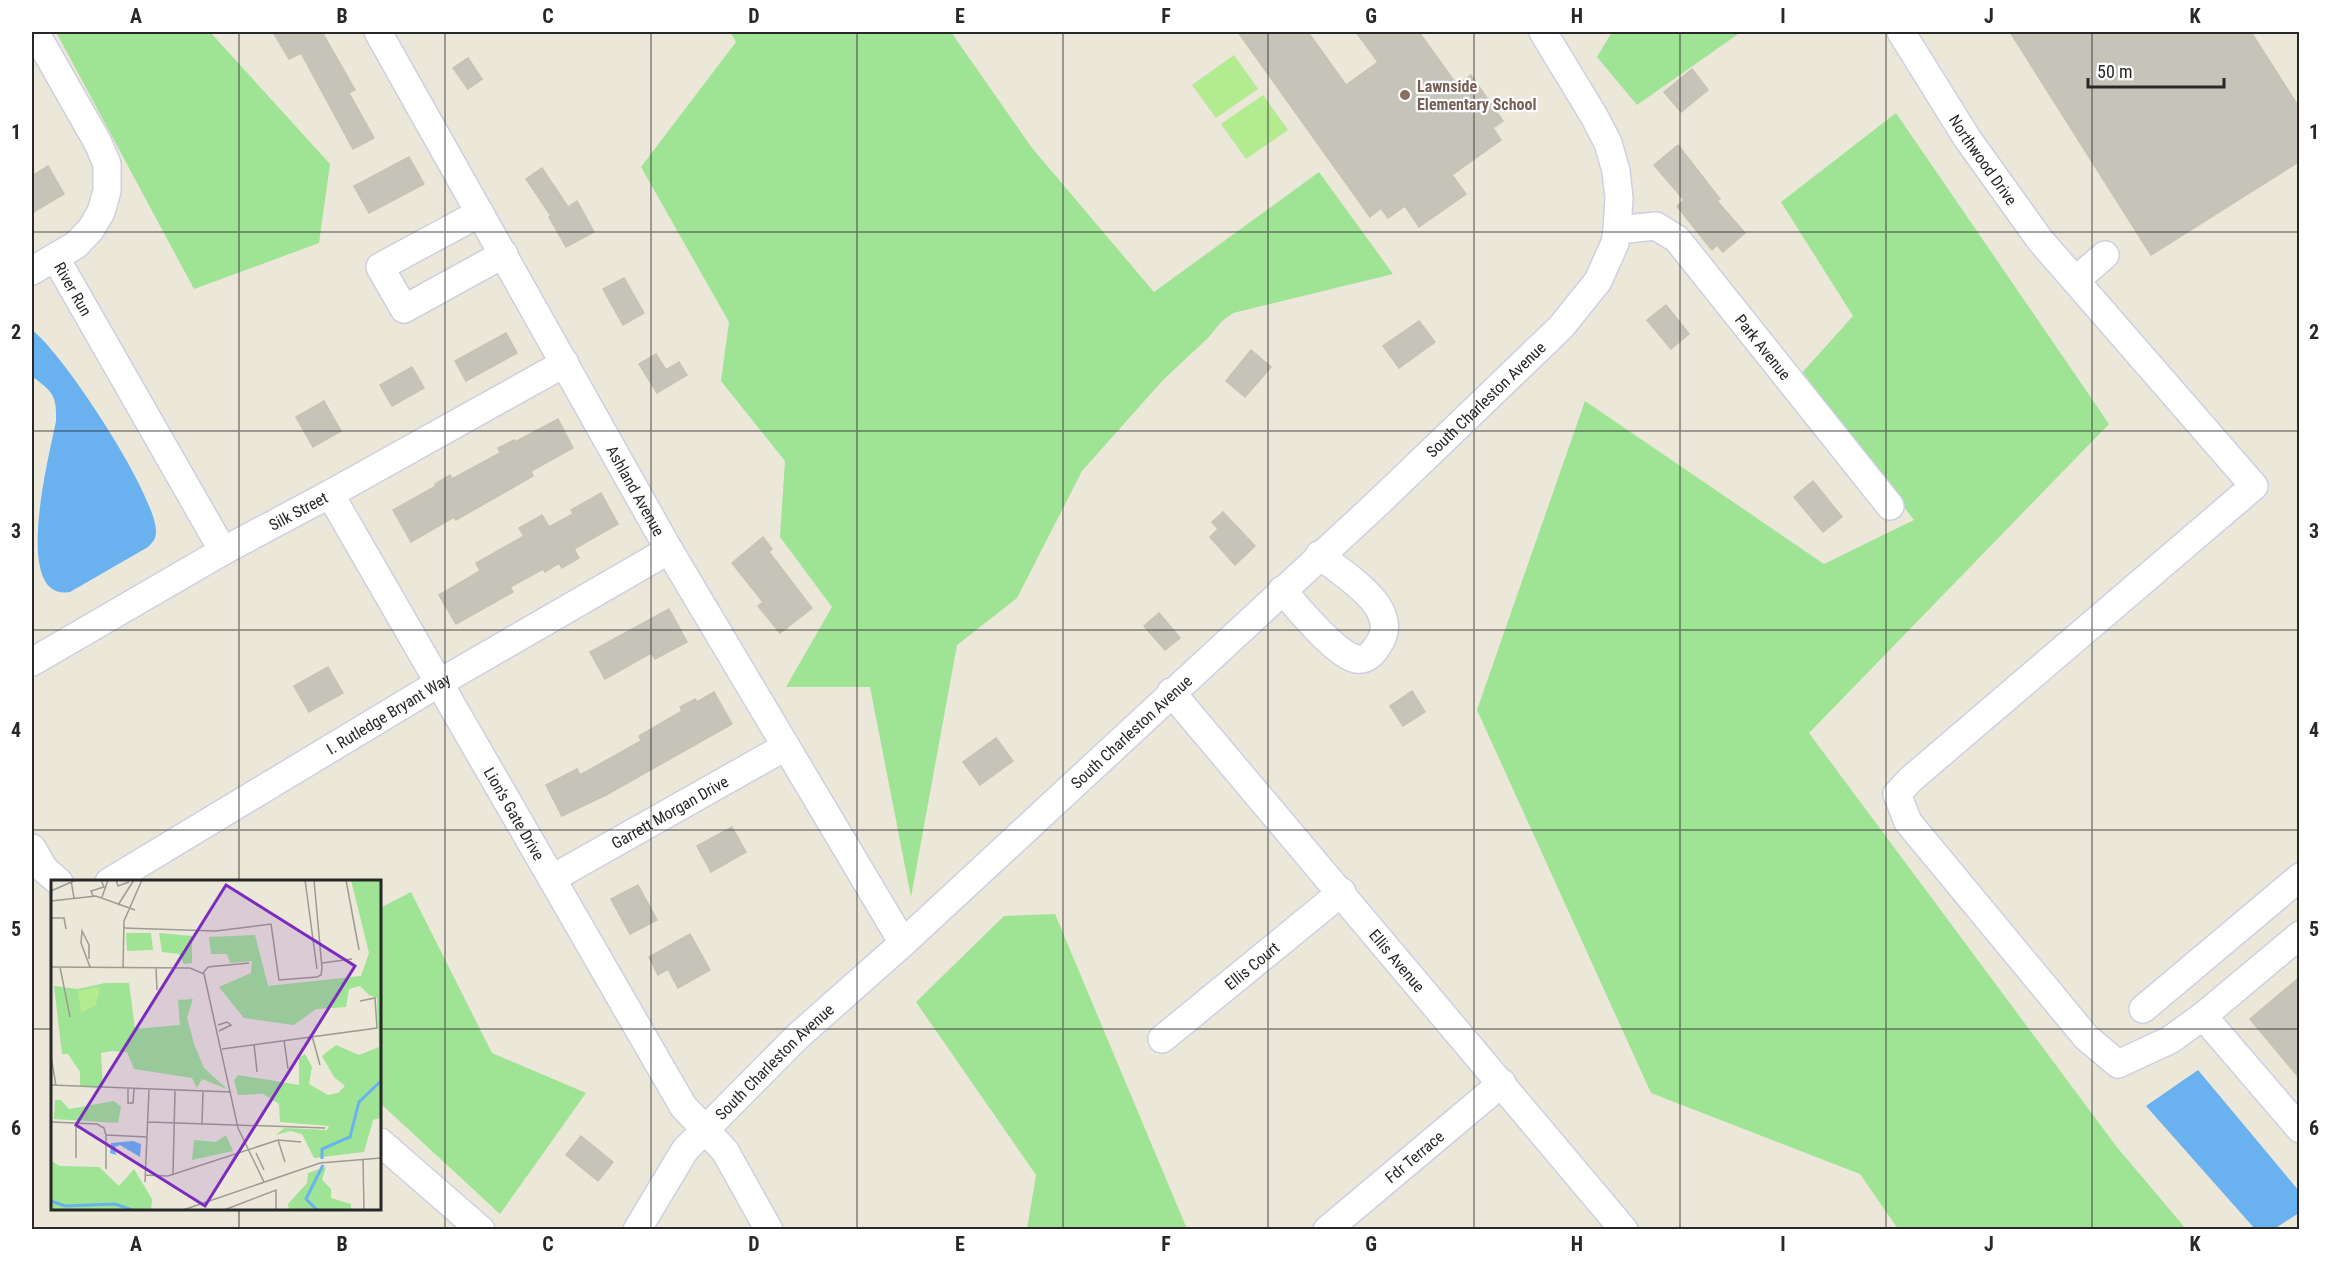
<svg xmlns="http://www.w3.org/2000/svg" width="2331" height="1261" font-family="'Roboto Condensed',sans-serif">
<style>
.green{fill:#9fe394}
.pitch{fill:#b2eb90}
.water{fill:#6ab1f0}
.building{fill:#c6c4b9;stroke:#c6c3b3;stroke-width:1.5}
.lines{fill:none;stroke-linecap:round;stroke-linejoin:round}
.minor-casing{stroke:#cfcfe2;stroke-width:30}
.minor{stroke:#fff;stroke-width:27}
.grid{fill:none;stroke:#282828;stroke-width:1.5;stroke-opacity:0.55}
.education-dot{fill:#8d6e63;stroke:#fff;stroke-width:2}
.labels{text-anchor:middle;dominant-baseline:central;stroke-width:4.5;stroke-linejoin:round;paint-order:stroke}
.education-label{font-size:16px;font-weight:bold;fill:#785e54;stroke:#fff;text-anchor:start}
.street-label{font-size:16px;fill:#282828;stroke:#fff}
.inset-river{fill:none;stroke:#6ab1f0;stroke-width:3}
.inset-road{fill:none;stroke:#9d9b92;stroke-width:1.5}
.view{fill:#7b2cbf;fill-opacity:0.15;stroke:#7b2cbf;stroke-width:3}
.inset-edge{fill:none;stroke:#282828;stroke-width:3}
.neatline{fill:none;stroke:#282828;stroke-width:2}
.grid-label{font-size:20px;text-anchor:middle;font-weight:bold;fill:#282828}
</style>
<rect width="100%" height="100%" fill="#ebe7d9"/>
<g class="green">
<polygon points="56,32 210,32 330,164 319,243 194,289"/>
<polygon points="730,32 951,32 1032,148 1154,292 1319,172 1393,274 1233,313 1221,322 1209,337 1163,380 1082,471 1017,598 957,645 911,897 870,687 786,687 832,607 780,537 785,461 721,381 729,322 641,167 736,42"/>
<polygon points="1612,32 1741,32 1637,105 1597,57"/>
<polygon points="1896,113 2109,424 1809,733 2116,1146 2186,1229 1898,1229 1860,1174 1651,1093 1477,710 1585,401 1824,564 1914,520 1801,374 1853,316 1781,202"/>
<polygon points="411,892 492,1053 586,1093 500,1214 380,1103 380,908"/>
<polygon points="1055,914 1187,1229 1027,1229 1036,1175 916,1002 1004,916"/>
</g>
<g class="pitch">
<polygon points="1234,55 1258,89 1216,118 1192,85"/>
<polygon points="1263,95 1288,130 1246,159 1221,124"/>
</g>
<g class="water">
<path d="M 32,330 C 63,353 155,493 156,531 C 156,539 153,542 148,547 L 70,592 C 10,602 51,449 56,421 C 57,394 52,392 32,376 Z"/>
<polygon points="2198,1070 2299,1191 2299,1213 2274,1229 2255,1229 2146,1106"/>
</g>
<g class="building">
<polygon points="273,32 322,32 355,90 349,93 374,138 353,149 301,53 289,59"/>
<polygon points="1238,32 1308,32 1346,85 1378,62 1356,32 1419,32 1457,85 1471,75 1503,121 1493,128 1501,140 1452,175 1466,194 1419,227 1405,206 1388,218 1381,208 1370,217"/>
<polygon points="2010,32 2251,32 2300,109 2300,161 2151,255"/>
<polygon points="468,58 482,79 468,89 453,68"/>
<polygon points="1692,69 1708,90 1681,112 1664,92"/>
<polygon points="1678,145 1720,199 1717,201 1745,233 1723,252 1717,245 1712,250 1703,239 1677,206 1684,200 1654,165"/>
<polygon points="409,157 424,184 369,213 354,186"/>
<polygon points="48,166 64,194 32,213 32,176"/>
<polygon points="542,168 568,207 577,201 594,232 566,247 549,217 551,216 526,179"/>
<polygon points="624,278 644,313 623,325 603,289"/>
<polygon points="1666,305 1689,334 1671,349 1647,320"/>
<polygon points="1419,321 1435,342 1399,368 1383,346"/>
<polygon points="506,333 517,353 466,381 455,361"/>
<polygon points="1251,350 1271,367 1245,397 1226,381"/>
<polygon points="656,354 666,370 679,362 687,375 657,393 639,364"/>
<polygon points="412,367 424,388 392,406 380,385"/>
<polygon points="324,401 341,431 313,447 296,417"/>
<polygon points="558,419 573,448 531,471 533,476 456,520 454,517 411,542 393,510 436,486 435,484 450,475 452,479 500,453 498,448 514,440 515,442"/>
<polygon points="1813,481 1842,517 1823,532 1794,497"/>
<polygon points="601,493 618,524 574,549 579,558 562,568 559,563 545,572 543,569 510,587 513,592 456,624 439,595 480,571 476,563 524,536 519,528 542,515 549,527 573,514 571,510"/>
<polygon points="1223,512 1255,546 1235,565 1210,537 1218,529 1212,522"/>
<polygon points="763,537 772,549 769,552 812,608 780,633 758,606 763,602 732,563"/>
<polygon points="669,609 687,642 655,659 651,653 605,679 590,652"/>
<polygon points="1159,613 1180,638 1165,650 1144,626"/>
<polygon points="328,667 343,693 309,712 294,686"/>
<polygon points="1412,691 1425,712 1403,726 1390,706"/>
<polygon points="714,692 732,724 606,795 562,816 546,785 577,769 580,775 641,741 639,736 682,711 680,707 695,699 697,702"/>
<polygon points="996,738 1013,761 980,785 963,762"/>
<polygon points="732,827 746,852 711,872 697,846"/>
<polygon points="638,885 657,920 630,934 611,899"/>
<polygon points="690,934 710,970 678,988 668,969 658,975 649,957"/>
<polygon points="2300,977 2300,1079 2250,1019"/>
<polygon points="581,1136 613,1162 598,1181 566,1155"/>
</g>
<g class="lines">
<g class="minor-casing">
<g id="minor">
<path id="s1" d="M 35,32 L 98,143 L 107,164 L 107,191 L 101,212 L 91,229 L 76,245 L 55,257 L 223,551"/>
<path id="s2" d="M 378,32 L 669,550 L 903,943"/>
<path id="s3" d="M 1901,32 L 1967,138 L 2040,240 L 2254,486 L 1911,779 L 1897,794 L 1908,822 L 2086,1037 L 2118,1064 L 2170,1040 L 2203,1016 L 2300,935"/>
<polyline points="480,213 380,267 404,309 504,254"/>
<path id="s4" d="M 1617,230 L 1656,226 L 1677,239 L 1890,506"/>
<polyline points="32,271 55,257"/>
<polyline points="2076,280 2105,255"/>
<path id="s5" d="M 330,494 L 683,1106 L 725,1151 L 769,1230"/>
<path d="M 1282,590 C 1298,608 1334,653 1356,659 C 1367,661 1373,653 1378,645 C 1404,609 1344,575 1319,555"/>
<path id="s6" d="M 32,662 L 223,551 L 330,494 L 565,363"/>
<path id="s7" d="M 1171,692 L 1624,1230"/>
<polyline points="32,848 44,869 59,882"/>
<path id="s8" d="M 553,878 L 785,747"/>
<path id="s9" d="M 109,882 L 439,683 L 669,550"/>
<polyline points="2143,1009 2300,877"/>
<polyline points="2203,1016 2300,1129"/>
<path id="s10" d="M 1162,1039 L 1342,892"/>
<polyline points="380,1142 481,1230"/>
<path id="s11" d="M 637,1230 L 685,1150 L 797,1037 L 903,943 L 1380,501 L 1561,327 L 1598,281 L 1615,243 L 1617,230 L 1619,198 L 1616,171 L 1608,143 L 1594,116 L 1543,32"/>
<path id="s12" d="M 1327,1230 L 1502,1083"/>
</g>
</g>
<use href="#minor" class="minor"/>
</g>
<path class="grid" d="M 239,32 L 239,882M 445,32 L 445,1230M 651,32 L 651,1230M 857,32 L 857,1230M 1063,32 L 1063,1230M 1268,32 L 1268,1230M 1474,32 L 1474,1230M 1680,32 L 1680,1230M 1886,32 L 1886,1230M 2092,32 L 2092,1230M 32,232 L 2300,232M 32,431 L 2300,431M 32,630 L 2300,630M 32,830 L 2300,830M 32,1029 L 52,1029M 380,1029 L 2300,1029M 239,1208 L 239,1230"/>
<circle class="education-dot" cx="1405" cy="95" r="6"/>
<g class="labels">
<g class="education-label">
<text x="1417" y="86">Lawnside<tspan x="1417" dy="18">Elementary School</tspan></text>
</g>
<g class="street-label">
<text stroke="none"><textPath href="#s3" startOffset="152">Northwood Drive</textPath></text>
<text stroke="none"><textPath href="#s1" startOffset="302">River Run</textPath></text>
<text stroke="none"><textPath href="#s4" startOffset="202">Park Avenue</textPath></text>
<text stroke="none"><textPath href="#s11" startOffset="1191">South Charleston Avenue</textPath></text>
<text stroke="none"><textPath href="#s2" startOffset="526">Ashland Avenue</textPath></text>
<text stroke="none"><textPath href="#s6" startOffset="306">Silk Street</textPath></text>
<text stroke="none"><textPath href="#s9" startOffset="326">I. Rutledge Bryant Way</textPath></text>
<text stroke="none"><textPath href="#s11" startOffset="705">South Charleston Avenue</textPath></text>
<text stroke="none"><textPath href="#s8" startOffset="134">Garrett Morgan Drive</textPath></text>
<text stroke="none"><textPath href="#s5" startOffset="369">Lion's Gate Drive</textPath></text>
<text stroke="none"><textPath href="#s7" startOffset="351">Ellis Avenue</textPath></text>
<text stroke="none"><textPath href="#s10" startOffset="116">Ellis Court</textPath></text>
<text stroke="none"><textPath href="#s11" startOffset="219">South Charleston Avenue</textPath></text>
<text stroke="none"><textPath href="#s12" startOffset="114">Fdr Terrace</textPath></text>
</g>
</g>
<g transform="translate(51 880)">
<rect width="330" height="330" fill="#ebe7d9"/>
<path d="M 300,0 L 330,0 L 329,238 L 322,240 L 313,272 L 263,278 L 251,254 L 239,251 L 225,255 L 233,248 L 276,250 L 278,246 L 229,242 L 228,224 L 212,214 L 187,215 L 183,200 L 187,195 L 248,205 L 248,178 L 254,174 L 261,187 L 258,204 L 277,215 L 287,213 L 294,206 L 283,197 L 271,176 L 285,165 L 308,175 L 328,167 L 326,118 L 318,115 L 309,106 L 298,109 L 295,127 L 265,129 L 243,145 L 193,138 L 168,107 L 200,93 L 201,81 L 179,83 L 176,74 L 160,74 L 158,57 L 204,55 L 217,106 L 310,96 L 318,73 ZM 75,53 L 100,53 L 102,70 L 76,71 ZM 108,53 L 141,56 L 141,83 L 133,84 L 128,74 L 111,72 ZM 54,103 L 78,103 L 84,149 L 129,145 L 127,120 L 142,119 L 136,138 L 143,164 L 153,188 L 176,209 L 151,199 L 146,208 L 141,198 L 83,189 L 76,172 L 61,171 L 50,173 L 52,208 L 29,207 L 29,192 L 17,174 L 11,174 L 3,106 L 27,109 ZM 4,220 L 10,220 L 18,229 L 63,221 L 70,227 L 67,243 L 3,239 ZM 175,255 L 182,271 L 141,280 L 143,260 L 165,262 ZM 0,281 L 9,286 L 48,287 L 68,306 L 83,289 L 101,319 L 100,330 L 0,330 ZM 275,287 L 271,300 L 280,309 L 280,318 L 300,324 L 300,330 L 238,330 L 237,324 L 256,303 L 257,293 Z" fill="#9fe394"/>
<path d="M 49,107 L 45,125 L 30,133 L 27,111 Z" fill="#b2eb90"/>
<path d="M 82,261 L 90,264 L 89,277 L 69,265 L 64,267 L 65,275 L 59,273 L 60,263 Z" fill="#6ab1f0"/>
<path class="inset-river" d="M 271,279 L 271,269 L 299,257 L 308,222 L 330,201M 0,321 L 14,326 L 64,324 L 81,330M 266,330 L 255,319 L 272,285"/>
<path class="inset-road" d="M 20,0 L 23,18M 65,0 L 67,6 L 78,2M 254,0 L 266,89M 295,0 L 308,70M 0,11 L 25,0M 42,16 L 40,11 L 53,7 L 50,0M 51,17 L 57,0M 0,21 L 45,16 L 84,30M 67,25 L 83,0M 0,38 L 13,38 L 15,49M 72,48 L 165,51 L 220,44 L 228,100 L 266,97 L 270,95 L 271,88 L 263,0M 38,79 L 38,65 L 31,51 L 30,63 L 39,87M 271,83 L 301,79M 0,87 L 139,88 L 153,94 L 187,248 L 213,302M 9,87 L 19,137M 72,88 L 73,41 L 91,0M 105,88 L 106,110M 152,93 L 157,87 L 198,83M 167,145 L 176,142 L 180,145 L 168,151M 261,156 L 269,185M 233,160 L 237,189M 203,164 L 206,192M 171,169 L 326,148 L 324,118 L 309,121M 0,176 L 5,206M 0,205 L 180,212M 77,209 L 77,223 L 82,223 L 83,209M 0,242 L 46,244 L 53,248 L 55,255 L 96,257M 97,242 L 274,248M 151,244 L 152,212M 55,255 L 55,289M 227,260 L 234,282M 205,273 L 213,290M 25,278 L 25,243M 312,279 L 313,330M 122,294 L 124,211M 94,295 L 117,296 L 227,260 L 250,262M 94,302 L 98,210M 132,330 L 269,283 L 330,278M 173,330 L 225,310 L 225,330"/>
<path class="view" d="M 175,5 L 304,86 L 154,326 L 25,245 Z"/>
<rect width="330" height="330" class="inset-edge"/>
</g>
<rect width="2331" height="1261" fill="none" stroke="#ffffff" stroke-width="66"/>
<path d="M2088 78v9h136v-9" fill="none" stroke="#282828" stroke-width="3"/>
<text x="2097" y="78" font-size="18" fill="#282828" stroke="#ffffff" stroke-width="4.5" paint-order="stroke">50 m</text>
<rect x="33" y="33" width="2265" height="1195" class="neatline"/>
<g class="grid-label">
<text x="136" y="23">A</text>
<text x="342" y="23">B</text>
<text x="548" y="23">C</text>
<text x="754" y="23">D</text>
<text x="960" y="23">E</text>
<text x="1166" y="23">F</text>
<text x="1371" y="23">G</text>
<text x="1577" y="23">H</text>
<text x="1783" y="23">I</text>
<text x="1989" y="23">J</text>
<text x="2195" y="23">K</text>
<text x="16" y="139">1</text>
<text x="2314" y="139">1</text>
<text x="16" y="339">2</text>
<text x="2314" y="339">2</text>
<text x="16" y="538">3</text>
<text x="2314" y="538">3</text>
<text x="16" y="737">4</text>
<text x="2314" y="737">4</text>
<text x="16" y="936">5</text>
<text x="2314" y="936">5</text>
<text x="16" y="1135">6</text>
<text x="2314" y="1135">6</text>
<text x="136" y="1251">A</text>
<text x="342" y="1251">B</text>
<text x="548" y="1251">C</text>
<text x="754" y="1251">D</text>
<text x="960" y="1251">E</text>
<text x="1166" y="1251">F</text>
<text x="1371" y="1251">G</text>
<text x="1577" y="1251">H</text>
<text x="1783" y="1251">I</text>
<text x="1989" y="1251">J</text>
<text x="2195" y="1251">K</text>
</g>
</svg>
